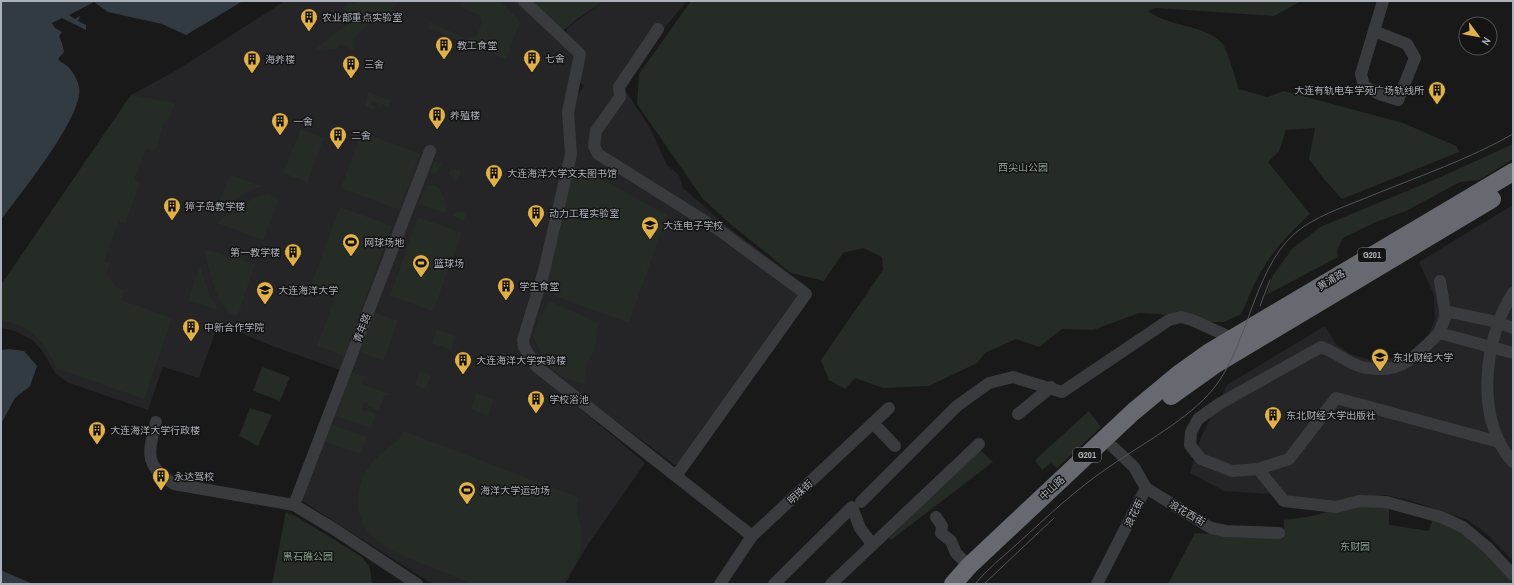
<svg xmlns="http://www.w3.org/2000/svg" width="1514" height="585" font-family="'Archivo Narrow','Noto Sans SC',sans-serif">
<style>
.built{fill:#252527}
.green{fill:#252c26}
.water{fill:#333b42}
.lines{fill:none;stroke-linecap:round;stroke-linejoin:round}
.minor{stroke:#3a3b3f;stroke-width:12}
.highway{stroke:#676970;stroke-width:18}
.tram{stroke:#53555a;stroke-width:1}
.labels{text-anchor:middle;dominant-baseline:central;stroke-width:3;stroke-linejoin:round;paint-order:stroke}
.shield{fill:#141415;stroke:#7e8188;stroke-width:1}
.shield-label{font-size:9px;font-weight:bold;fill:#acb0b9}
.poi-label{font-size:10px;fill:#acb0b9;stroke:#141415;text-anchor:start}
.park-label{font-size:10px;fill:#85a288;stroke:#141415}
.street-label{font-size:10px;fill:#acb0b9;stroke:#141415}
</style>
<rect width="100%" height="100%" fill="#19191a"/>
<g class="built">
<polygon points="285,1 512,1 571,52 575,60 568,151 540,273 518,344 533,369 645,463 587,546 565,584 437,584 429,582 293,495 340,370 275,347 218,324 199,378 163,367 148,410 69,383 56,374 41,349 32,340 15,331 1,328 1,285 131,95 177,70"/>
<polygon points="604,1 687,1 666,26 624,88 650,128 667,165 679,175 683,188 729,228 808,287 787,312 682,462 675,465 566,384 541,363 526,341 554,251 573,101 584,86 578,81 582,63 565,36 568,27"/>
<polygon points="1513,205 1513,561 1487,534 1468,520 1412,501 1386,495 1357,498 1340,504 1285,495 1224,491 1190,473 1201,437 1227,385 1325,326 1336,344 1350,354 1371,360 1393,358 1410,353 1427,338 1435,320 1434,295 1419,262"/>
</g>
<g class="green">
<polygon points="358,1 398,1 387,20 373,19 354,38 355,49 350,49 347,45 339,45 336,49 314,50 351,22 343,9 349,2 352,5"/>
<polygon points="462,1 501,1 520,22 506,59 428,28 430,22 467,39 477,35 482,22 480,16 459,6"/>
<polygon points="512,1 604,1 577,19 559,34 551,35"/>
<path d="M 691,1 L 1301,1 L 1274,16 L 1156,8 L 1148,11 C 1169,27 1203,24 1222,43 C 1227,48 1236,81 1239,89 L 1267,97 L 1284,91 L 1403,123 L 1456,146 L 1459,152 L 1342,199 L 1324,179 L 1309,159 L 1315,128 L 1286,130 L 1279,151 L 1268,162 L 1310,214 C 1287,235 1267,257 1254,285 C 1249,295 1246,305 1241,314 L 1224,322 L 1210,322 L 1191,316 L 1139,313 L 1093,330 L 1062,329 L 1039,347 L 1016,339 L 985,353 L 977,363 L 929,386 L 883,388 L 855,378 L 845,389 L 829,380 L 821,360 L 883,270 L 882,257 L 863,248 L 843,253 L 824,281 L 791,273 L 729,223 L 703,199 L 637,104 L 639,74 Z"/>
<polygon points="368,92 389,100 390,101 388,107 382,104 380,108 378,107 379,104 371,101 370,105 375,107 374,110 365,106"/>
<path d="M 131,95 L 175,103 L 169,120 L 165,119 L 156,148 L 152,150 L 146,148 L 134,180 L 140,183 L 125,223 L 119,221 L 104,261 L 110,263 L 106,274 L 117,288 L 125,290 L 121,300 L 172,318 L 144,399 L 58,369 C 42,340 36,328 1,320 L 1,285 Z"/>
<polygon points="301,129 324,138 307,182 283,173"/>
<polygon points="362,132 420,154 399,210 341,188"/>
<polygon points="1513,144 1513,159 1479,180 1460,182 1406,211 1376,222 1343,238 1337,250 1338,257 1266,295 1273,275 1292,249 1320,227 1443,176"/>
<polygon points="434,161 442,164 437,173 430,173"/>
<polygon points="574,164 667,215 629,323 544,292"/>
<polygon points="451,168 461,171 457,182 449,174"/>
<polygon points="230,175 262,186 243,194 212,219"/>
<path d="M 427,185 C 444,184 443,198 447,210 L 445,213 L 418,204 Z"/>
<path d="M 268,194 L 276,198 L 278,202 L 263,240 L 217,223 C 234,210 247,198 268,194 Z"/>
<polygon points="340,207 392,226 344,356 317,346 335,298 310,288"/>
<polygon points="462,212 466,213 465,219 467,222 453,216 454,213"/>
<polygon points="418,217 462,233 433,311 390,296"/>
<path d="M 204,249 L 255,264 L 238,314 L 236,316 C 217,311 208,265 204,249 Z"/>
<polygon points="200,266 210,297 219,310 188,300"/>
<polygon points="550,301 598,323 595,350 587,362 584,384 563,377 541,360 543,356 533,337 541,314"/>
<polygon points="375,313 398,321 383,361 360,352"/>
<polygon points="437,329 456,336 451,350 432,343"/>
<polygon points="262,367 290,377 280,401 253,391"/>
<polygon points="420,371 431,375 426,389 415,385"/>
<polygon points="349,372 365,377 362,384 390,394 390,396 385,394 379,410 367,406 368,403 364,402 361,410 376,414 371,428 333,415"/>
<polygon points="477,393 494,400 488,416 471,409"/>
<polygon points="250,408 272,415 258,446 239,436"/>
<polygon points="1089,411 1101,427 1057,468 1051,463 1042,470 1035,460"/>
<polygon points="330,424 367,437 360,454 324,441"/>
<path d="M 404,431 L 579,498 C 574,512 579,516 581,529 C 585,549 575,572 558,584 C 539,584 520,584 500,584 C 492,584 483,585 476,584 C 463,582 448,573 436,569 C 398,554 348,540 360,487 C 363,472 373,460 385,450 C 392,444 400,440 404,431 Z"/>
<polygon points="979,449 993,462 891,540 889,538"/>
<polygon points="1361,504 1389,507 1389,525 1429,531 1433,516 1474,539 1504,570 1513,584 1168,584 1195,533 1283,539 1284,520 1307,517"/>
<polygon points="286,512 297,517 362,557 370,568 372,584 272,584"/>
</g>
<g class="water">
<path d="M 1,1 L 243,1 L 186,35 L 162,24 L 108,12 L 94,2 L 69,15 L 75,19 L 80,16 L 78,21 L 86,25 L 86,30 L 62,18 L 52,23 L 55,28 L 62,32 L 59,36 L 62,43 L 64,52 L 58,59 C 61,63 64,63 67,66 C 72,69 78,81 79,87 C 85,115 19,195 1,220 Z"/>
<polygon points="9,349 24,351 37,366 30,386 15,398 1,424 1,350"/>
<polygon points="1,570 5,572 33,584 1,584"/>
</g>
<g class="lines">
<g class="minor">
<polyline points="524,1 580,54 568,112 571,154 544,271 523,340 524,347 536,366 752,536"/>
<polyline points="658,29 619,87 620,97 596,131 594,146 598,154 719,230 806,294 676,476"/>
<polyline points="1374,31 1407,44 1415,58 1398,100 1379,94 1364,86 1361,74 1383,1"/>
<polyline points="1440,281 1445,311 1497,322 1513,328"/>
<path d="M 1513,293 C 1484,337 1474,421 1513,462"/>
<polyline points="1439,333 1445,318 1445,311"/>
<polyline points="1018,414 1051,387"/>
<path d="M 156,422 C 148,454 144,465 174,484 L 294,505 L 334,529 L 417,584"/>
<polyline points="873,423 895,446"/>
<path d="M 1499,442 L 1336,398 L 1289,459 L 1258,469 L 1232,471 L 1201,459 L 1190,445 L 1191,432 L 1198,419 L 1219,404 L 1321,347 C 1333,351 1343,359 1354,364 C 1368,371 1393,371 1406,362 C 1418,355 1429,343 1439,333 L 1513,353"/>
<polyline points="1113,447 1134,467 1146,488 1211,528 1226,531 1279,533"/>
<polyline points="1258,469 1284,501 1336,507 1359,501 1386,502 1441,517 1463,527 1488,548 1513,575"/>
<polyline points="861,502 957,406 989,383 1013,377 1062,392 1169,320 1181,317 1192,320 1232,338"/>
<polyline points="294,505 430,151"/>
<polyline points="936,517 942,526 941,533 951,541 956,553 969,566"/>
<polyline points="720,584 752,536 889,408"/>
<polyline points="774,584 852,507 860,528 872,544"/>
<polyline points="831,584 979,444"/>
<polyline points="1097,584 1146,488"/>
</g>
<g class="highway">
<polyline points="1171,396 1216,364 1492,199"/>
<polyline points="953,584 969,566 1133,412 1180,373 1208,353 1513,172"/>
</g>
<g class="tram">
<polyline points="1260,306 1270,280"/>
<path d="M 975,584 C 987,569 1003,557 1017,544 C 1047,517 1076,489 1109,467 C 1143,443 1188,420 1214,388 C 1250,343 1254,260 1303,227 C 1324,213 1349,205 1373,195 C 1420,176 1469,159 1513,134"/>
<polyline points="984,584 1054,518"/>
</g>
</g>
<defs>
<g id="building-pin" transform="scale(0.9)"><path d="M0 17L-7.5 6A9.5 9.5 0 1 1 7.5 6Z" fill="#e0b04b" stroke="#141415"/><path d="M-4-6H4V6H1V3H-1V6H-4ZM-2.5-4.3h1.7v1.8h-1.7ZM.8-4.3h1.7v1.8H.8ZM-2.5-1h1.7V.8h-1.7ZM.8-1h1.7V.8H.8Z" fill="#111"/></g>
<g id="school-pin" transform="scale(0.9)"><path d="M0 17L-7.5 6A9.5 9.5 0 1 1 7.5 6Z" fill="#e0b04b" stroke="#141415"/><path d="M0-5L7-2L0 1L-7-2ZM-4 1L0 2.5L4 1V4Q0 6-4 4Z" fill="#111"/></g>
<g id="stadium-pin" transform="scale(0.9)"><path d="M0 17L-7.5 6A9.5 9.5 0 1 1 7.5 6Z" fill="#e0b04b" stroke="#141415"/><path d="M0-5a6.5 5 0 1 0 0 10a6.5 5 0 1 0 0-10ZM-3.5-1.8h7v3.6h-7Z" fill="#111"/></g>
<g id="university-pin" transform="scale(0.9)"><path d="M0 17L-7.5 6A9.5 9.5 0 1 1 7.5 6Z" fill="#e0b04b" stroke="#141415"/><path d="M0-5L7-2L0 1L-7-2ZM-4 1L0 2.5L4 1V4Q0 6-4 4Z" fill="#111"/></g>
</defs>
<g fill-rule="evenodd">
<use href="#building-pin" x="309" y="17"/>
<use href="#building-pin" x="444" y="45"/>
<use href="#building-pin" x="532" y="58"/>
<use href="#building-pin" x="252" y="59"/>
<use href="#building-pin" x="351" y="64"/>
<use href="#building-pin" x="1437" y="90"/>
<use href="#building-pin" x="437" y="115"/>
<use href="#building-pin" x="280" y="121"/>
<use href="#building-pin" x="338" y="135"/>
<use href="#building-pin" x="494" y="173"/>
<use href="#building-pin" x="172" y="206"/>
<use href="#building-pin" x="536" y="213"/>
<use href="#school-pin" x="650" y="225"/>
<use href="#stadium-pin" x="351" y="242"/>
<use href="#building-pin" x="293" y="252"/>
<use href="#stadium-pin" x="421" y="263"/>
<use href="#building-pin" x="506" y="286"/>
<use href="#university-pin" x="265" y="290"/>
<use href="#building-pin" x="191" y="327"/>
<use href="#university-pin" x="1380" y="357"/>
<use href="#building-pin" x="463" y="360"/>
<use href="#building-pin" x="536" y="399"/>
<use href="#building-pin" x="1273" y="415"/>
<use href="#building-pin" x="97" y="430"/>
<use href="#building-pin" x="161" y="476"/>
<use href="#stadium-pin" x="467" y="490"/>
</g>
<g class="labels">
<g class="shield">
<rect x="1358" y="248" width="28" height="14" rx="3"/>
<rect x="1073" y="448" width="28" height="14" rx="3"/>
</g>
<g class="shield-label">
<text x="1372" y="255">G201</text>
<text x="1087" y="455">G201</text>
</g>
<g class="poi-label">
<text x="322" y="17">农业部重点实验室</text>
<text x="457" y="45">教工食堂</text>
<text x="545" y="58">七舍</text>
<text x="265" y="59">海养楼</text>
<text x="364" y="64">三舍</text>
<text x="1424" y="90" text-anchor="end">大连有轨电车学苑广场轨线所</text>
<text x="450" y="115">养殖楼</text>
<text x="293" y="121">一舍</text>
<text x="351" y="135">二舍</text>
<text x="507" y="173">大连海洋大学文夫图书馆</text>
<text x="185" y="206">獐子岛教学楼</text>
<text x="549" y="213">动力工程实验室</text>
<text x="663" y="225">大连电子学校</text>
<text x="364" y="242">网球场地</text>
<text x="280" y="252" text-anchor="end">第一教学楼</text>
<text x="434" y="263">篮球场</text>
<text x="519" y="286">学生食堂</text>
<text x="278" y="290">大连海洋大学</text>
<text x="204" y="327">中新合作学院</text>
<text x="1393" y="357">东北财经大学</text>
<text x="476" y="360">大连海洋大学实验楼</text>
<text x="549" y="399">学校浴池</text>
<text x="1286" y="415">东北财经大学出版社</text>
<text x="110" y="430">大连海洋大学行政楼</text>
<text x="174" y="476">永达驾校</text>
<text x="480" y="490">海洋大学运动场</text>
</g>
<g class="park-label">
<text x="1023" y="167">西尖山公园</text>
<text x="1355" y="546">东财园</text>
<text x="308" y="556">黑石礁公园</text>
</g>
<g class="street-label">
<text transform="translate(1331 280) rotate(-31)">黄浦路</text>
<text transform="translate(362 328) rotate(-69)">青年路</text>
<text transform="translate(1052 488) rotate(-43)">中山路</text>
<text transform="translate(800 492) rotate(-43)">明珠街</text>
<text transform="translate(1134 513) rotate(-64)">浪花街</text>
<text transform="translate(1187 513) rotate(30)">浪花西街</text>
</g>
</g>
<rect width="1514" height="585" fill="none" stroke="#acb0b9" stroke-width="4"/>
<g transform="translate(1478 36) rotate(122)"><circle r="19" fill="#141415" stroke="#515257"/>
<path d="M0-3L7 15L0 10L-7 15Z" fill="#e0b04b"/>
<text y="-6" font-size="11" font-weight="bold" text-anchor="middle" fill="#acb0b9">N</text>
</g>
</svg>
